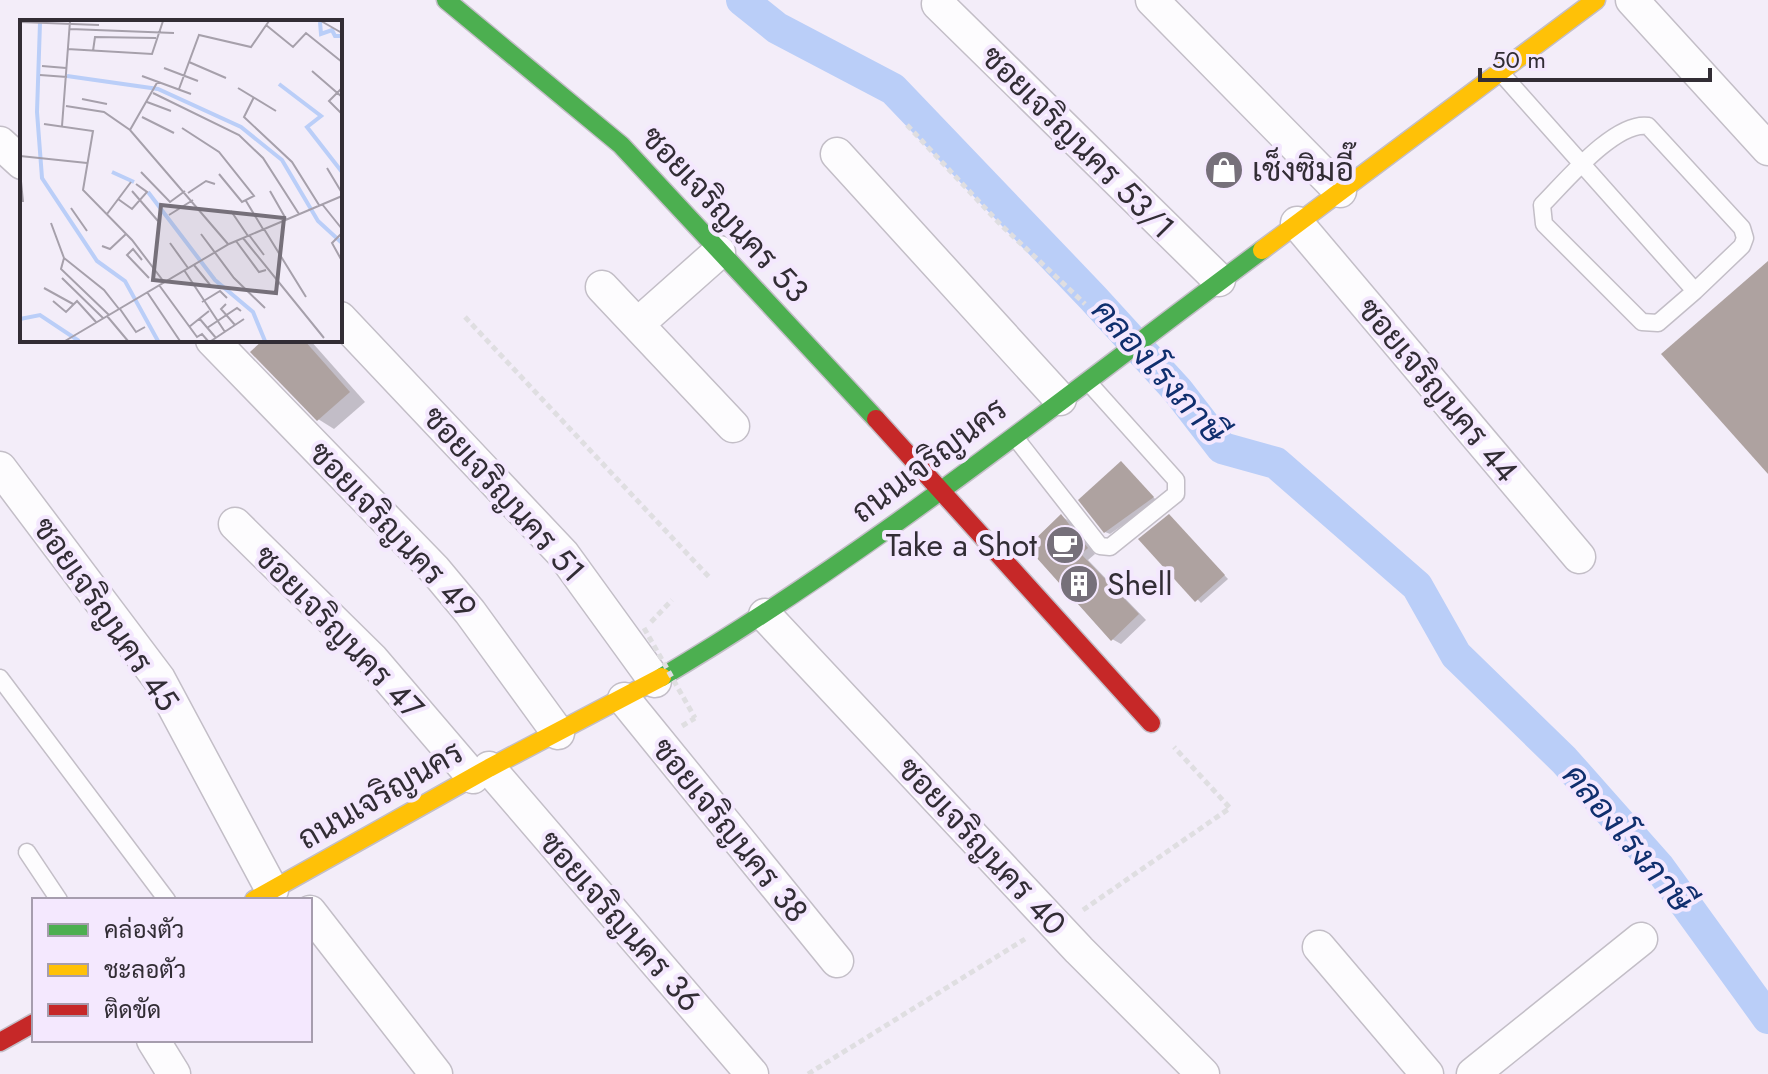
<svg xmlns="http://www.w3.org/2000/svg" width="1768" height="1074" font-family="Jost,Sarabun,sans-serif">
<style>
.shadow{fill:#0003}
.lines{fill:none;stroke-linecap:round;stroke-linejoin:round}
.canal{stroke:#bacef8;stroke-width:32}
.building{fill:#aea2a0}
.lane-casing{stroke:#c3bec7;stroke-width:19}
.street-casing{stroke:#c3bec7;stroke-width:35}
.fast-casing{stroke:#c3bec7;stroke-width:21}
.slow-casing{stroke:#c3bec7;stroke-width:21}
.jam-casing{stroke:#c3bec7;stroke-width:21}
.path{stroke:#dfdee1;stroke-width:5;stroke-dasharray:6 4;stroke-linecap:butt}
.lane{stroke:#fdfcfe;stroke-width:16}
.street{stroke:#fdfcfe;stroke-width:32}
.fast{stroke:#4caf50;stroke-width:18}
.slow{stroke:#ffc107;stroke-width:18}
.jam{stroke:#c62828;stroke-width:18}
.path-bridge{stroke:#dfdee1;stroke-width:5;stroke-dasharray:6 4;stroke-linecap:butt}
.labels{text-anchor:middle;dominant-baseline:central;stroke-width:8;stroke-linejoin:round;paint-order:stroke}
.street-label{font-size:32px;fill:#322d35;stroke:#f4e8fe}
.poi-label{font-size:32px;fill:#322d35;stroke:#f4e8fe;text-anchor:start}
.water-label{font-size:34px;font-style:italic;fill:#102f6e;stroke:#f4e8fe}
.inset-river{fill:none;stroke:#bacef8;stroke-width:4}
.inset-road{fill:none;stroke:#a6a0ab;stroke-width:2}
.view{fill:#76707a;fill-opacity:0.15;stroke:#76707a;stroke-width:4}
.inset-edge{fill:none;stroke:#322d35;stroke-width:4}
</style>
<rect width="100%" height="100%" fill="#f3edf9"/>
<g class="shadow">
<polygon points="267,340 310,340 365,402 334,429 318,419"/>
<polygon points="1121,463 1157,501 1110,534 1105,532"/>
<polygon points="1169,516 1228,579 1201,603 1140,539"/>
<polygon points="1062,517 1071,522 1095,554 1088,560 1146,620 1121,644 1112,639"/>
</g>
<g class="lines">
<polyline class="canal" points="742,0 777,28 893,89 1093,298 1178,391 1222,448 1276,463 1417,586 1456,655 1564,760 1658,866 1768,1018"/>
</g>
<g class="building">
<polygon points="1768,261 1768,474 1661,354"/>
<polygon points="263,340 304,340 350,392 317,421 250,352"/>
<polygon points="1121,461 1154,497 1104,533 1078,500"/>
<polygon points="1061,514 1088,548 1081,554 1139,614 1111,641 1027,547"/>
<polygon points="1169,514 1225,575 1195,602 1138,539"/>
</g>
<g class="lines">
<g class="lane-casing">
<g id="lane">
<path d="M 1501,73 L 1695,291 L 1742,246 L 1745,238 L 1742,228 L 1648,126 C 1615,121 1565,182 1542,205 L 1544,224 L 1642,322 L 1658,323 L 1695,291"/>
<polyline points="1014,436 1100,546 1110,547 1176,494 1176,480 1089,383"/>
<polyline points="0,678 167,900"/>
<polyline points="27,852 59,900"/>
</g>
</g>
<g class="street-casing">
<g id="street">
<polyline points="1152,0 1340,191"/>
<polyline points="1632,0 1768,149"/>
<polyline points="938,4 1219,280"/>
<polyline points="0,143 22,163"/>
<polyline points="837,154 1060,399"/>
<polyline points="1297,223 1579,557"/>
<polyline points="602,287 733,426"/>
<polyline points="340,318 563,554 655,681"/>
<polyline points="639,323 719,252"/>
<polyline points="212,340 435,570 470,612 558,733"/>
<polyline points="0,468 159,679 272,890"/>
<polyline points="235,524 372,659 473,777"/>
<polyline points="765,615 1079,950 1203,1074"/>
<polyline points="624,699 837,961"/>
<polyline points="489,768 752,1074"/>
<polyline points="310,912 436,1074"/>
<polyline points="1319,947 1427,1074"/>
<polyline points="153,1040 174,1074"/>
<polyline points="1473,1074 1641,939"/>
</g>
</g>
<g class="fast-casing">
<g id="fast">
<polyline points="446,0 621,145 876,419"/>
<path d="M 662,677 C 873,552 1065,396 1262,250"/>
</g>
</g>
<g class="slow-casing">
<g id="slow">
<polyline points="1262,250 1596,0"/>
<polyline points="254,900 489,768 662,677"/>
</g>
</g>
<g class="jam-casing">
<g id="jam">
<polyline points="876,419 1151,723"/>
<polyline points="0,1042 34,1023"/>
</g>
</g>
<g class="path">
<polyline points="907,125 1001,225 1085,304"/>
<polyline points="465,317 710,578"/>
<polyline points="651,622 672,600"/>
<polyline points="682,726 695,718"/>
<polyline points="1083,910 1230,808 1174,747"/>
<polyline points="808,1074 1025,939"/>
</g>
<use href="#lane" class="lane"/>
<use href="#street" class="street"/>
<use href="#fast" class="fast"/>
<use href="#slow" class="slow"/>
<use href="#jam" class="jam"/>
<polyline class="path-bridge" points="644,628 695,718"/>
</g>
<defs>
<g id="shop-disc" transform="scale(2)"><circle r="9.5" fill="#76707a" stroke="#f4e8fe"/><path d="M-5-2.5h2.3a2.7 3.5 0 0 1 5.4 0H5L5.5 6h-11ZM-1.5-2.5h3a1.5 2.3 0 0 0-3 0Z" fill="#fff"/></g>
<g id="cafe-disc" transform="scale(2)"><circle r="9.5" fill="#76707a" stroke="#f4e8fe"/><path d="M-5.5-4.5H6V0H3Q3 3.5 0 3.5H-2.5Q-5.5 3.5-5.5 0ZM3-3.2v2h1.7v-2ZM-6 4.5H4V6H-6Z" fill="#fff"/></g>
<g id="building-disc" transform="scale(2)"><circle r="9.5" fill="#76707a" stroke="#f4e8fe"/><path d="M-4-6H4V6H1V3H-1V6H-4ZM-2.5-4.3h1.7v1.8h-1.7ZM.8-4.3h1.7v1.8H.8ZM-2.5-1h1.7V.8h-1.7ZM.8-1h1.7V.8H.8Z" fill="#fff"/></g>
</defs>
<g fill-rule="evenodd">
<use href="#shop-disc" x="1224" y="170"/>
<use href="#cafe-disc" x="1065" y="545"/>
<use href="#building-disc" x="1079" y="584"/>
</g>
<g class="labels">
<g class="street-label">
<text transform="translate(1078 142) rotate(45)">ซอยเจริญนคร 53/1</text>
<text transform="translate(725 214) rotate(47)">ซอยเจริญนคร 53</text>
<text transform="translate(1438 390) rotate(50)">ซอยเจริญนคร 44</text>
<text transform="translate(929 460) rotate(-37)">ถนนเจริญนคร</text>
<text transform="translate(504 494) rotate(48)">ซอยเจริญนคร 51</text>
<text transform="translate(393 530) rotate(47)">ซอยเจริญนคร 49</text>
<text transform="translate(106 614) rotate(55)">ซอยเจริญนคร 45</text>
<text transform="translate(339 632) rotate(46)">ซอยเจริญนคร 47</text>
<text transform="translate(380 795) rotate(-30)">ถนนเจริญนคร</text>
<text transform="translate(730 830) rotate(51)">ซอยเจริญนคร 38</text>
<text transform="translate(982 846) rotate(47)">ซอยเจริญนคร 40</text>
<text transform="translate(620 921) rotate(49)">ซอยเจริญนคร 36</text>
</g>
<g class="poi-label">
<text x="1252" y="170">เช็งซิมอี๊</text>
<text x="1037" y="545" text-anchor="end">Take a Shot</text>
<text x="1107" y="584">Shell</text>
</g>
<g class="water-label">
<text transform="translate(1159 371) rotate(48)">คลองโรงภาษี</text>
<text transform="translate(1628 838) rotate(50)">คลองโรงภาษี</text>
</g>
</g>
<g transform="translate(20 20)">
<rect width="322" height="322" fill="#f3edf9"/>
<path class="inset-river" d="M 300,2 L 301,14 L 312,10 L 315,16 L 322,16M 20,3 L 17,92 L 22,158 L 77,241 L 105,261 L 138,321M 47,56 L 138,69 L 221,107 L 262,140 L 298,201 L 322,223M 259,64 L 301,96 L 287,107 L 322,152M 92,152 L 114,162M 128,172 L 195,260 L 233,292 L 245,321M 0,299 L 20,295 L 59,321"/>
<path class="inset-road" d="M 301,1 L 322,13M 0,2 L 79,5M 246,5 L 273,27 L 286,13 L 322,42M 50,9 L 154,13M 47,29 L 132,34 L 143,1M 73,31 L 75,17 L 136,18M 169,42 L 206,58M 22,46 L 46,48M 144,48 L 178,61M 292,51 L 322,77M 20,55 L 47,57M 122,56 L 171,74M 218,68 L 256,91M 322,68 L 309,81 L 322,94M 159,69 L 179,15 L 231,27 L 249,1M 133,73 L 219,115 L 243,138 L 279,194M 234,77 L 224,97 L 272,142 L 299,185M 62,79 L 87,84M 127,82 L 151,91M 46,86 L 84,92 L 110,110 L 208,224M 122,97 L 154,113M 24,104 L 73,111 L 63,170 L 112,220 L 144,262M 42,106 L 50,1M 162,108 L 199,132 L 234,176 L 222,182 L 199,154M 110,110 L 138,61M 0,136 L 67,143M 307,148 L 322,173M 0,151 L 3,182M 121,152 L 150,182 L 165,171M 112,171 L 138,201M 250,171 L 266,199M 168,173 L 186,161 L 195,164M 98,179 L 112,189 L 127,172 L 116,164M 226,181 L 243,209M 302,184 L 322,209M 51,188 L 67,211M 211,191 L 228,216M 87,194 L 111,162M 149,195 L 173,180M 31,203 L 44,238 L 84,270 L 99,289M 244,209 L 286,277M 322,213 L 312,223 L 322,241M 181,214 L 214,258 L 245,288M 229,215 L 244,235M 223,218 L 304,318M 216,221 L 239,252 L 246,250M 150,223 L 168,248M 82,226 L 90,229 L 106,214M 44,238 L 41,249 L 89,295M 122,240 L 113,229 L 107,235 L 129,258M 174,245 L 191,266M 164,250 L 205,312M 42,258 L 83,298M 139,265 L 177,317 L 182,314 L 188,321M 24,268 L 53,284M 127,272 L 160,321M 33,281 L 46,292 L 57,281 L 76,302M 182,282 L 200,271 L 207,278M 206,284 L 201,289 L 215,305M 100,289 L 116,312 L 125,307M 87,296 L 108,321M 179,298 L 196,318M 169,307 L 189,291M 187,308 L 217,288 L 221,291M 45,321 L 209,224 L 322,176M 191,321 L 224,299"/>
<path class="view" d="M 141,185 L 264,198 L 256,273 L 133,260 Z"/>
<rect width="322" height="322" class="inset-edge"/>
</g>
<rect x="32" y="898" width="280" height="144" fill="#f4e8fe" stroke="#a69dae" stroke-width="2"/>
<rect x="48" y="924" width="40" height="12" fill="#4caf50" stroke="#a69dae" stroke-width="2"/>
<text x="104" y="938" font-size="24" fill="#322d35">คล่องตัว</text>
<rect x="48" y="964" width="40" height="12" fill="#ffc107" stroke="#a69dae" stroke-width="2"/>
<text x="104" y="978" font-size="24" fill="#322d35">ชะลอตัว</text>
<rect x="48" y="1004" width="40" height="12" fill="#c62828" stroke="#a69dae" stroke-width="2"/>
<text x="104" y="1018" font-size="24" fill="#322d35">ติดขัด</text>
<path d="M1480 68v12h230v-12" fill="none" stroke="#322d35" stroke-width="4"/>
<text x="1492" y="68" font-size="24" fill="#322d35" stroke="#f4e8fe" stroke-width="6" paint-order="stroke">50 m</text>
</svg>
